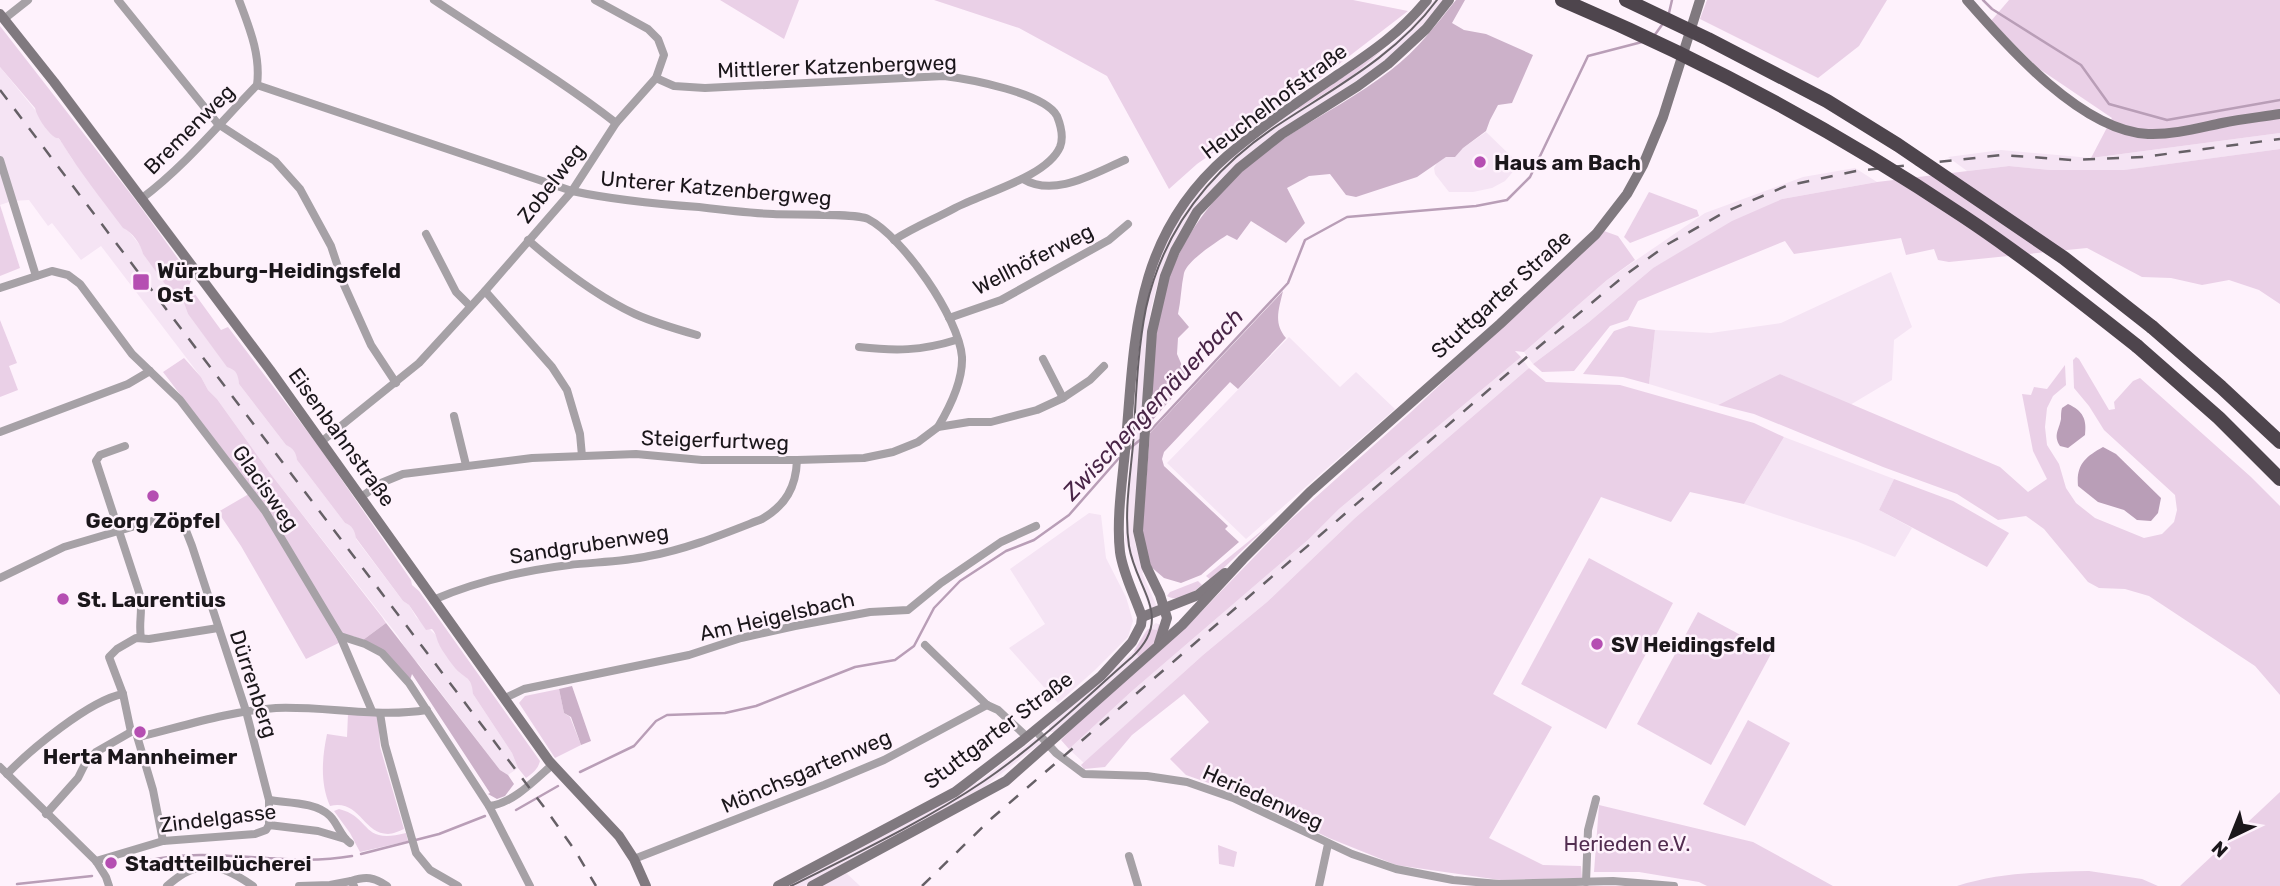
<svg xmlns="http://www.w3.org/2000/svg" width="2280" height="886" font-family="Rubik,sans-serif">
<style>
.built{fill:#f5e4f4}
.green{fill:#ead0e7}
.forest{fill:#ccb1c9}
.water{fill:#b99eb7}
.lines{fill:none;stroke-linecap:round;stroke-linejoin:round}
.stream{stroke:#b99eb7;stroke-width:2.5}
.street{stroke:#a6a1a6;stroke-width:8}
.secondary{stroke:#80797f;stroke-width:10}
.highway{stroke:#4e454d;stroke-width:14}
.tram{stroke:#666066;stroke-width:2}
.rail{stroke:#666066;stroke-width:2.5;stroke-dasharray:12 12;stroke-linecap:butt}
.highway-bridge{stroke:#4e454d;stroke-width:14}
.poi-dot{fill:#b54eb2;stroke:#fef2fc;stroke-width:2.5}
.labels{text-anchor:middle;dominant-baseline:central;stroke-width:5;stroke-linejoin:round;paint-order:stroke}
.street-label{font-size:21px;fill:#1b171b;stroke:#fef2fc}
.poi-label{font-size:21px;font-weight:bold;fill:#1b171b;stroke:#fef2fc;text-anchor:start}
.park-label{font-size:21px;fill:#522d50;stroke:#fef2fc}
.water-label{font-size:23px;font-style:italic;fill:#492547;stroke:#fef2fc}
</style>
<rect width="100%" height="100%" fill="#fef2fc"/>
<g class="built">
<polygon points="1434,0 1444,0 1429,20 1382,63 1243,159 1222,178 1204,198 1158,282 1151,309 1147,339 1134,526 1135,543 1144,572 1142,573 1157,607 1150,610 1125,540 1139,338 1150,279 1169,234 1198,193 1237,153 1296,109 1300,109 1331,90 1384,51 1408,30"/>
<polygon points="0,67 63,144 72,159 142,248 143,254 176,298 184,303 188,314 227,366 232,368 238,374 239,384 286,445 292,447 296,453 297,460 345,523 350,524 356,533 356,539 403,601 409,605 416,617 438,637 459,672 464,674 473,686 473,694 512,753 518,768 508,775 500,770 418,663 412,659 398,636 270,473 217,399 208,390 201,377 101,246 81,260 52,223 48,226 29,200 12,201 0,205"/>
<polygon points="1486,132 1515,160 1522,161 1505,181 1492,188 1473,192 1449,192 1435,174 1434,168 1437,163 1446,157 1455,156 1463,148"/>
<polygon points="2280,133 2280,149 2125,170 2050,170 2009,166 1967,171 1948,157 2001,150 2091,158"/>
<polygon points="1855,168 1877,182 1782,199 1653,268 1589,322 1533,364 1524,352 1607,280 1705,213 1803,177"/>
<polygon points="1891,272 1912,327 1894,340 1892,380 1850,405 1780,374 1718,405 1649,384 1655,330 1711,333 1781,323"/>
<polygon points="1289,337 1340,387 1356,372 1395,409 1246,539 1167,463"/>
<polygon points="1521,357 1529,368 1355,518 1267,602 1203,655 1084,763 1069,749 1132,691 1309,539 1339,509"/>
<polygon points="1784,437 1894,479 1879,510 1912,528 1895,557 1856,541 1744,504"/>
<polygon points="1089,513 1101,515 1106,558 1126,597 1133,621 1128,637 1095,670 1058,703 1009,648 1045,624 1010,569"/>
<polygon points="1156,623 1160,625 1156,642 1054,732 1049,732 1049,726 1134,651 1145,632"/>
<polygon points="1036,738 1041,743 984,787 861,856 805,886 786,886 975,781 977,783"/>
<polygon points="845,872 860,886 819,886"/>
</g>
<g class="green">
<polygon points="720,0 799,0 784,39"/>
<polygon points="934,0 1353,0 1408,11 1326,74 1197,164 1169,189 1107,76 1019,28"/>
<polygon points="1707,0 1887,0 1859,46 1818,78 1700,19"/>
<polygon points="2009,0 2280,0 2280,133 2091,158 2112,118 2038,68 1991,21"/>
<path d="M 0,26 L 137,202 L 192,278 L 189,286 L 221,330 L 228,327 L 317,444 L 411,580 L 412,585 L 419,591 L 540,761 C 538,769 533,773 526,778 L 518,768 L 512,753 L 473,694 C 472,680 468,679 459,672 C 455,669 440,648 439,644 C 436,638 437,635 432,629 L 426,630 L 409,605 L 403,601 L 356,538 C 355,531 352,525 345,523 L 297,460 C 296,452 293,448 286,445 L 239,384 C 238,375 237,370 227,367 L 188,314 L 184,303 L 176,299 L 143,254 C 141,244 132,232 123,228 C 102,200 79,171 62,143 C 57,135 60,141 53,136 C 46,130 37,117 35,108 L 0,67 Z"/>
<polygon points="1383,50 1352,76 1300,109 1296,109"/>
<polygon points="2280,149 2280,304 2259,290 2229,280 2202,285 2171,278 2142,277 2087,248 1949,262 1938,260 1934,249 1906,255 1901,238 1794,254 1785,241 1638,301 1628,320 1610,326 1574,371 1542,372 1533,364 1589,322 1653,268 1732,221 1782,199 1877,182 2009,166 2050,170 2124,170"/>
<polygon points="1649,192 1697,210 1699,216 1630,243 1624,237"/>
<polygon points="0,205 20,268 0,276"/>
<polygon points="1604,231 1618,236 1635,260 1607,280 1524,352 1515,351 1521,357 1339,509 1309,539 1132,691 1069,749 1061,740 1089,711 1200,613 1288,522 1411,412"/>
<polygon points="0,320 17,363 9,366 18,390 0,397"/>
<polygon points="1629,326 1655,330 1649,384 1623,377 1583,374 1614,331"/>
<polygon points="2076,357 2079,359 2109,410 2115,409 2114,402 2133,381 2140,378 2251,477 2280,506 2280,695 2255,666 2149,596 2125,589 2099,588 2088,582 2044,529 2026,516 1998,520 1957,494 1883,467 1754,414 1718,405 1780,374 2000,467 2028,492 2047,479 2033,451 2022,394 2031,395 2034,387 2047,389 2065,365 2066,385 2053,396 2047,408 2045,427 2047,445 2059,464 2066,488 2076,503 2095,518 2144,538 2162,534 2174,522 2177,510 2175,495 2104,430 2089,406 2074,388 2073,360"/>
<polygon points="184,358 201,377 208,390 217,399 270,473 382,617 386,623 363,640 353,636 306,659 241,546 218,512 254,491 163,372"/>
<polygon points="1529,368 1546,382 1620,385 1754,423 1784,437 1744,504 1690,492 1671,522 1601,497 1493,694 1552,727 1489,838 1543,865 1581,866 1582,878 1500,880 1396,865 1329,838 1234,792 1186,775 1170,759 1209,722 1184,694 1132,735 1105,767 1084,769 1081,765 1203,655 1267,602 1355,518"/>
<polygon points="1894,479 1953,501 2009,533 1987,567 1879,510"/>
<polygon points="1270,524 1211,580 1206,576"/>
<polygon points="1589,558 1673,603 1606,729 1521,684"/>
<path d="M 1198,581 L 1202,585 C 1192,593 1178,603 1167,596 L 1170,592 Z"/>
<polygon points="1698,612 1772,652 1711,765 1637,724"/>
<polygon points="1159,624 1159,638 1140,658 1134,651 1148,629 1157,630"/>
<polygon points="559,689 564,713 570,717 581,745 555,758 519,703 525,696"/>
<path d="M 348,714 L 378,715 L 380,747 L 404,829 C 399,831 393,834 388,834 C 363,834 360,799 330,806 C 320,783 322,758 327,734 L 347,737 Z"/>
<polygon points="1748,720 1790,743 1745,826 1703,804"/>
<polygon points="2280,792 2280,886 2180,886"/>
<polygon points="1599,805 1753,842 1833,886 1707,886 1699,882 1639,872 1594,872"/>
<path d="M 339,809 C 372,817 360,845 406,833 L 408,841 L 360,852 L 350,833 L 334,811 Z"/>
<polygon points="1218,845 1237,852 1234,867 1219,864"/>
<path d="M 2089,871 L 2142,879 L 2158,886 L 1957,886 C 2001,872 2043,872 2089,871 Z"/>
</g>
<g class="forest">
<path d="M 1456,0 L 1465,0 L 1452,23 L 1464,30 L 1486,34 L 1533,55 L 1512,103 L 1498,105 L 1490,120 L 1486,131 L 1463,148 L 1455,157 L 1446,157 L 1417,177 L 1356,197 L 1346,195 L 1330,174 L 1309,176 L 1287,188 L 1305,223 L 1286,243 L 1251,221 L 1237,240 L 1227,235 C 1215,243 1188,260 1184,273 C 1181,287 1181,300 1178,314 L 1189,327 L 1178,338 L 1177,354 L 1186,375 L 1171,399 L 1150,423 C 1153,375 1153,326 1168,281 C 1188,221 1236,170 1288,136 C 1322,114 1359,95 1391,70 C 1417,50 1436,25 1456,0 Z"/>
<path d="M 1283,291 C 1279,309 1273,323 1286,338 L 1238,389 L 1230,382 L 1164,452 L 1162,459 L 1164,466 L 1228,526 L 1225,529 L 1239,542 L 1201,575 L 1181,583 L 1164,578 L 1150,566 L 1142,531 L 1150,433 Z"/>
<polygon points="386,623 500,770 508,775 514,784 505,796 497,799 488,794 490,793 412,674 409,683 363,640"/>
<polygon points="572,686 591,741 581,745 571,717 564,713 559,689"/>
</g>
<g class="water">
<path d="M 2068,404 C 2083,411 2087,419 2085,435 L 2068,448 L 2060,446 C 2053,435 2059,430 2061,419 C 2061,415 2061,411 2062,408 Z"/>
<path d="M 2103,447 L 2116,454 L 2161,498 L 2158,513 L 2151,521 L 2137,520 L 2124,510 L 2098,502 L 2078,486 C 2076,465 2085,457 2103,447 Z"/>
</g>
<g class="lines">
<g class="stream">
<polyline points="1983,0 1992,9 2081,65 2109,104 2167,120 2280,100"/>
<polyline points="1669,13 1672,0"/>
<polyline points="1654,36 1664,22"/>
<polyline points="1150,431 1288,283 1305,240 1347,217 1476,206 1507,200 1530,177 1588,56 1642,42"/>
<polyline points="1129,449 1140,440"/>
<polyline points="580,772 634,746 656,721 667,715 725,713 756,706 855,667 895,660 914,646 934,608 960,581 1006,551 1034,540 1069,515 1119,458"/>
<polyline points="516,810 558,786"/>
<polyline points="361,854 439,834 485,816"/>
<path d="M 146,861 C 214,845 284,868 352,856"/>
<polyline points="17,884 92,876"/>
</g>
<g class="street">
<polyline points="118,0 218,124 275,161 300,189 331,246 344,285 371,345 396,383"/>
<path d="M 434,0 C 495,41 558,78 616,123"/>
<polyline points="4,19 28,0"/>
<path d="M 656,78 L 674,86 L 705,88 L 944,76 C 969,79 1045,93 1057,116 C 1061,126 1064,137 1060,147 C 1047,177 983,193 955,208 C 935,219 914,227 894,240"/>
<path d="M 257,85 L 572,191 C 614,200 656,204 699,207 C 723,210 748,213 773,214 C 791,215 856,213 868,219 C 903,237 959,318 962,357 C 963,381 950,407 938,427"/>
<polyline points="0,160 36,276"/>
<path d="M 1023,179 C 1055,198 1094,173 1125,160"/>
<path d="M 141,199 C 185,166 219,124 257,85 C 261,55 249,27 239,0"/>
<polyline points="426,234 456,292 470,306"/>
<path d="M 528,240 C 559,267 598,297 635,314 C 655,323 676,329 697,335"/>
<polyline points="0,288 52,271 68,275 80,284 132,354 180,400 265,511 340,636 365,644 382,653 409,683 489,806 530,886"/>
<polyline points="485,291 552,367 567,390 580,434 582,456"/>
<polyline points="949,318 1001,300 1109,240 1128,224"/>
<path d="M 859,347 C 895,351 921,351 956,340"/>
<polyline points="1043,359 1063,398"/>
<polyline points="454,416 466,465"/>
<polyline points="0,432 128,384 150,371"/>
<polyline points="321,442 419,363 485,291 572,191 616,123 656,78 664,55 658,39 648,29 595,0"/>
<path d="M 125,446 L 100,455 L 96,461 L 139,592 C 144,609 138,621 141,638"/>
<polyline points="361,497 381,483 403,474 532,458 636,454 702,460 797,460 864,458 893,452 918,442 938,427 969,422 991,422 1037,410 1063,398 1090,380 1104,366"/>
<polyline points="0,578 64,547 159,519 178,519 185,528 192,546 246,711 269,800 269,825"/>
<path d="M 433,600 C 477,581 521,571 569,565 C 595,562 623,562 649,556 C 688,549 726,533 762,519 C 786,505 796,487 797,460"/>
<polyline points="340,636 372,711"/>
<polyline points="925,645 987,705 998,710 1027,737"/>
<polyline points="505,698 524,689 689,655 741,638 795,626 870,612 908,610 941,583 1001,542 1036,526"/>
<polyline points="380,713 385,745 416,853 430,870 458,886"/>
<polyline points="1035,730 1056,753 1084,774 1147,776 1187,782 1233,798 1352,854 1396,869 1453,880 1499,884 1613,881 1674,886"/>
<polyline points="131,732 123,694 109,657 117,649 136,638 149,639 218,628"/>
<polyline points="137,736 153,790 163,841"/>
<path d="M 139,737 C 184,726 230,711 276,708 C 326,706 377,718 427,710"/>
<polyline points="0,767 96,861 106,877 109,886"/>
<path d="M 7,774 C 30,750 90,700 123,694"/>
<path d="M 269,800 C 288,803 316,802 330,816 C 338,824 341,837 350,843"/>
<path d="M 489,806 C 512,804 535,780 552,765"/>
<polyline points="46,814 78,778 85,764 96,752 131,732"/>
<polyline points="1129,856 1138,886"/>
<polyline points="634,859 824,785 884,760 987,705"/>
<polyline points="96,861 163,841 255,834 266,830 269,825 318,831 345,839"/>
<path d="M 351,881 C 366,876 374,877 387,886"/>
<polyline points="1586,882 1588,830 1596,799"/>
<path d="M 167,886 C 199,857 220,863 253,886"/>
<polyline points="299,886 330,885 351,881 354,886"/>
<polyline points="1319,886 1328,844"/>
</g>
<g class="secondary">
<path d="M 1967,0 C 2008,47 2082,131 2148,134 C 2173,135 2198,128 2222,123 C 2241,119 2261,117 2280,114"/>
<polyline points="0,14 54,82 270,370 549,761 619,836 634,859 646,886"/>
<polyline points="1142,617 1198,595 1225,573"/>
<polyline points="1159,643 1167,618 1160,595 1146,566 1138,531 1152,332 1165,276 1175,251 1197,212 1239,168 1282,134 1358,86 1388,64 1426,29 1449,0"/>
<path d="M 778,886 L 955,792 L 1022,741 L 1101,676 L 1132,642 L 1141,625 L 1142,617 C 1135,596 1123,574 1120,552 C 1116,518 1123,476 1126,441 C 1135,330 1136,235 1227,156 C 1262,126 1301,100 1339,74 C 1373,51 1400,33 1427,0"/>
<polyline points="812,886 1006,781 1182,625 1243,559 1310,492 1500,324 1596,234 1627,194 1643,165 1663,117 1700,0"/>
</g>
<g class="highway">
<polyline points="2152,327 2221,387 2280,442"/>
<polyline points="2137,346 2219,418 2280,479"/>
</g>
<path class="tram" d="M 791,886 C 855,854 925,821 984,781 C 1037,745 1084,699 1132,657 C 1175,617 1136,590 1129,546 C 1124,513 1130,478 1133,445 C 1136,400 1137,353 1146,308 C 1163,231 1210,171 1275,127 C 1332,89 1395,57 1437,0"/>
<g class="rail">
<polyline points="0,90 547,811 576,852 596,886"/>
<polyline points="922,886 992,818 1535,350 1624,276 1668,244 1725,212 1786,186 1856,171 2002,155 2072,160 2143,157 2280,139"/>
</g>
<g class="highway-bridge">
<path d="M 1562,0 C 1702,59 1836,131 1963,216 C 2023,256 2080,301 2137,346"/>
<polyline points="1626,0 1708,39 1827,101 1898,145 2064,258 2152,327"/>
</g>
</g>
<g class="poi-dot">
<circle cx="1480" cy="162" r="7"/>
<rect x="132" y="273" width="18" height="18" rx="3.5"/>
<circle cx="153" cy="496" r="7"/>
<circle cx="63" cy="599" r="7"/>
<circle cx="1597" cy="644" r="7"/>
<circle cx="140" cy="732" r="7"/>
<circle cx="111" cy="863" r="7"/>
</g>
<g class="labels">
<g class="street-label">
<text transform="translate(837 66) rotate(-2)">Mittlerer Katzenbergweg</text>
<text transform="translate(1274 101) rotate(-37)">Heuchelhofstraße</text>
<text transform="translate(189 129) rotate(-45)">Bremenweg</text>
<text transform="translate(551 183) rotate(-52)">Zobelweg</text>
<text transform="translate(716 188) rotate(5)">Unterer Katzenbergweg</text>
<text transform="translate(1033 259) rotate(-27)">Wellhöferweg</text>
<text transform="translate(1501 294) rotate(-42)">Stuttgarter Straße</text>
<text transform="translate(342 437) rotate(54)">Eisenbahnstraße</text>
<text transform="translate(715 440) rotate(2)">Steigerfurtweg</text>
<text transform="translate(266 488) rotate(55)">Glacisweg</text>
<text transform="translate(589 544) rotate(-9)">Sandgrubenweg</text>
<text transform="translate(777 616) rotate(-13)">Am Heigelsbach</text>
<text transform="translate(254 684) rotate(72)">Dürrenberg</text>
<text transform="translate(998 730) rotate(-37)">Stuttgarter Straße</text>
<text transform="translate(806 771) rotate(-23)">Mönchsgartenweg</text>
<text transform="translate(1263 797) rotate(24)">Heriedenweg</text>
<text transform="translate(218 818) rotate(-7)">Zindelgasse</text>
</g>
<g class="poi-label">
<text x="1494" y="162">Haus am Bach</text>
<text x="157" y="270">Würzburg-Heidingsfeld<tspan x="157" dy="24">Ost</tspan></text>
<text x="153" y="520" text-anchor="middle">Georg Zöpfel</text>
<text x="77" y="599">St. Laurentius</text>
<text x="1611" y="644">SV Heidingsfeld</text>
<text x="140" y="756" text-anchor="middle">Herta Mannheimer</text>
<text x="125" y="863">Stadtteilbücherei</text>
</g>
<g class="park-label">
<text x="1627" y="843">Herieden e.V.</text>
</g>
<g class="water-label">
<text transform="translate(1153 404) rotate(-47)">Zwischengemäuerbach</text>
</g>
</g>
<g transform="translate(2231 837) rotate(223)" stroke="#fef2fc" stroke-width="5" paint-order="stroke">
<path d="M0-5L12 26L0 18L-12 26Z" fill="#1b171b"/>
<text y="-10" font-size="19" font-weight="bold" text-anchor="middle" fill="#1b171b">N</text>
</g>
</svg>
